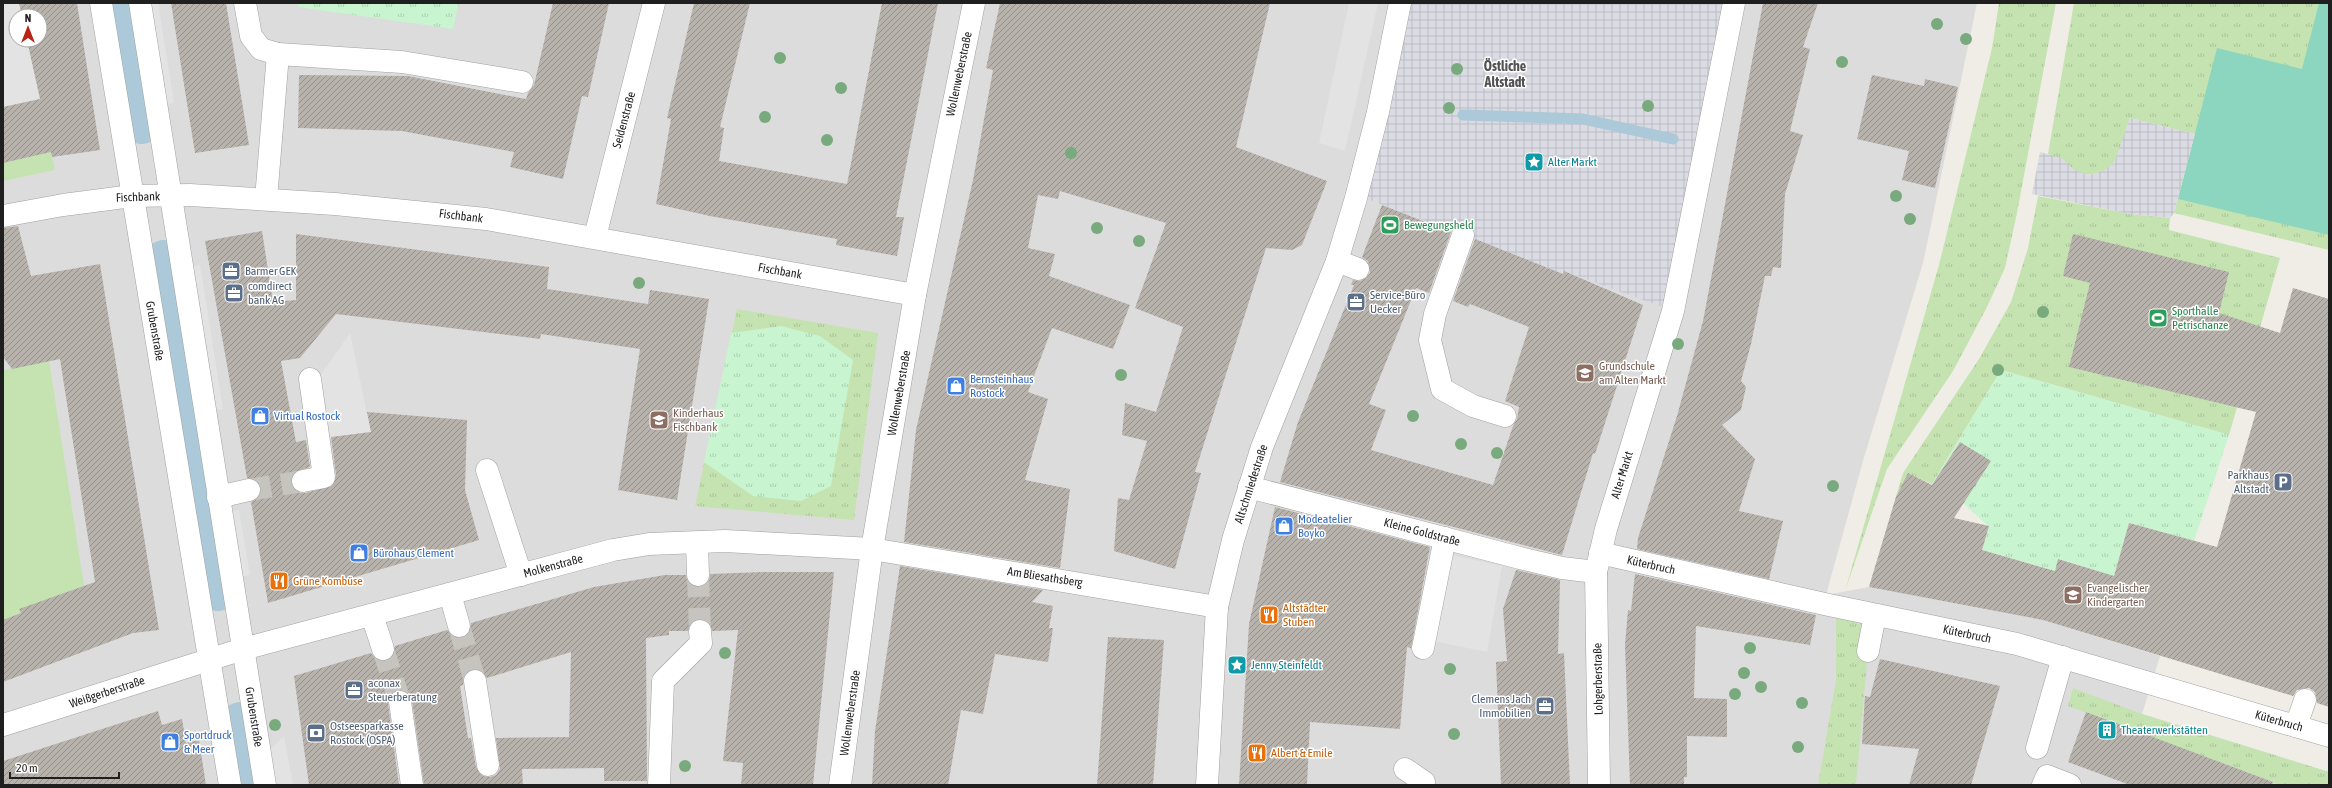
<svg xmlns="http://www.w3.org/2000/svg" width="2332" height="788" font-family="'Asap Condensed',sans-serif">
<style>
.residential{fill:#dddcdc;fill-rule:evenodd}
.grass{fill:url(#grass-tufts)}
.park{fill:url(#park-tufts)}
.garden{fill:#c5e3b1}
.pitch{fill:#8cd6c0}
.parking{fill:#e3e3e3}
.plaza{fill:url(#plaza-grid)}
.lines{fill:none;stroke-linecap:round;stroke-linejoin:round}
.stream{stroke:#abc9d8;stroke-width:11}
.canal{stroke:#abc9d8;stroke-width:38}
.building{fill:url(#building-hatch);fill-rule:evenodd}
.minor-tunnel{stroke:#c5c4be;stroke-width:22;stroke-dasharray:22 11;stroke-linecap:butt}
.minor-casing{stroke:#a0a0a0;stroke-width:23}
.minor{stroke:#fff;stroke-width:22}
.tree{fill:#78aa7d}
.labels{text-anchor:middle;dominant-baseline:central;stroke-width:3;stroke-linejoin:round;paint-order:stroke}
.street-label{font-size:12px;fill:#1f1f1f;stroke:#fff}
.culture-label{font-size:12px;fill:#0d838f;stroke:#fff;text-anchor:start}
.leisure-label{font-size:12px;fill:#27864d;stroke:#fff;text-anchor:start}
.service-label{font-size:12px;fill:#4e5e75;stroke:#fff;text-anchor:start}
.education-label{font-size:12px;fill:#785e54;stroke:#fff;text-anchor:start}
.shop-label{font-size:12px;fill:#366cbe;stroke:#fff;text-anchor:start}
.food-label{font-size:12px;fill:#c56008;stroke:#fff;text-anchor:start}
.quarter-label{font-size:14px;font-weight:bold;fill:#525252;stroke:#fff}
</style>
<defs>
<pattern id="grass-tufts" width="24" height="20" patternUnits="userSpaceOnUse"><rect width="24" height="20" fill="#c5e3b1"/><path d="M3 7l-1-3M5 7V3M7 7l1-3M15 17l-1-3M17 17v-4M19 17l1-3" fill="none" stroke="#a9c298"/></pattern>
<pattern id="park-tufts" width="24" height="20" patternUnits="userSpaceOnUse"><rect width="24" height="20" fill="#c8f4cf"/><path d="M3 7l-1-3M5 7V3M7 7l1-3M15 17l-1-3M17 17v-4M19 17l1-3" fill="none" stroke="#abd1b1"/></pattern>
<pattern id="plaza-grid" width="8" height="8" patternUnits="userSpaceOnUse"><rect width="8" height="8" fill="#dbdbe4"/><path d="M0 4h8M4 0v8" fill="none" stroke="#bcbcc3"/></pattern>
<pattern id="building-hatch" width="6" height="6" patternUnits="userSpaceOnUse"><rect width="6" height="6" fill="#b8b2ac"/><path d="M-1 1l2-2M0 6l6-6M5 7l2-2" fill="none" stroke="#95908b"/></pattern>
</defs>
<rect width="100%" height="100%" fill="#efede6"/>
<path class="residential" d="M 3,3 L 1977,3 L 1923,263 L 1863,461 L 1826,595 L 1869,587 L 2043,620 L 2160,656 L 2142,714 L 2329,772 L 2329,785 L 3,785 ZM 16,16 L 40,16 L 40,40 L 16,40 Z"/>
<g class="grass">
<polygon points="1999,3 2056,3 2017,213 2005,268 1986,309 1953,371 1887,469 1845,591 1939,265 1992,48"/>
<path d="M 2074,3 L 2329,3 L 2329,250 L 2174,213 L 2195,134 L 2130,118 C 2125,132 2122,149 2114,162 C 2107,175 2085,178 2073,170 C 2061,161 2064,159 2048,154 Z"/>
<polygon points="2038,196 2130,214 2170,218 2169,230 2280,258 2229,435 2001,370 1932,484 1909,474 1869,587 1903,473 1979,359 2011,302 2028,248"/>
<polygon points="737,309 878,333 854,520 695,506"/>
<polygon points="1836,606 1875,615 1868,651 1856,785 1818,785 1836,680"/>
<polygon points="2073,688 2142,714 2329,772 2329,785 2281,785 2068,706"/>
</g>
<g class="park">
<polygon points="299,3 459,3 453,29 298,7"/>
<polygon points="781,326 820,336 853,360 831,486 801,501 753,496 704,462 731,333"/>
<polygon points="2001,370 2229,435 2194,541 2129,523 2111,586 2076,576 2079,565 2059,559 2055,571 1982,550 1988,526 1951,492 1932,484"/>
</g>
<g class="garden">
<polygon points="51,152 55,170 3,181 3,163"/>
<polygon points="49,360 85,592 19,610 21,613 3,620 3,370"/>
</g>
<polygon class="pitch" points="2319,3 2329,3 2329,235 2178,199 2217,48 2302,69"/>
<g class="parking">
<polygon points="3,3 19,3 22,16 16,16 16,40 27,40 40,99 3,107"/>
<polygon points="147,3 158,3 174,103 163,105"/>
<polygon points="1349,3 1378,3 1345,151 1319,143"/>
<polygon points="200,265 223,409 211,411 188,267"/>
<polygon points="350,333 371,432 328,438 318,379"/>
<polygon points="239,510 250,575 238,577 226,512"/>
<polygon points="1450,555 1502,566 1487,652 1434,641"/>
<polygon points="284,736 293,785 272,785 267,753"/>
</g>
<g class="plaza">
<polygon points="1400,3 1734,3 1673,311 1564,271 1563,274 1370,200 1356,198"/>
<polygon points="2130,118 2195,134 2174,213 2170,218 2130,214 2032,194 2040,152 2062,158 2074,170 2089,175 2103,171 2114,163"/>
</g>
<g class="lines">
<polyline class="stream" points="1463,115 1583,119 1673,139"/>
<g class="canal">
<polyline points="124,3 142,125"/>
<polyline points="164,259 218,592"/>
<polyline points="240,721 249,785"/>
</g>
</g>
<g class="building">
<polygon points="19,3 77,3 100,150 52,157 51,152 3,163 3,107 40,99 27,40 40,40 40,16 22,16"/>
<polygon points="171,3 226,3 249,145 195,153"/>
<polygon points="553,3 609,3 588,97 582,96 563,179 510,167 514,152 402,131 298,128 299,75 408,76 526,99 528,93 534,85"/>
<polygon points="694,3 750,3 720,127 724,128 719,161 847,184 882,3 938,3 896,217 904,217 897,256 836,245 837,239 710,216 656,204 671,119 667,118"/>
<polygon points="1000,3 1270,3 1236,147 1327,181 1302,245 1292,250 1266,248 1195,472 1201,473 1175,569 1114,551 1118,498 1129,500 1147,441 1122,435 1125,403 1156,412 1183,327 1135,308 1166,223 1060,191 1058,199 1038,195 1028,248 1055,254 1049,276 1130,305 1113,349 1052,328 1028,392 1048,399 1025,480 1070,489 1060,568 904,542 916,430 973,180 993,70 986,68"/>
<polygon points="1763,3 1818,3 1803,47 1810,49 1790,131 1803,135 1785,194 1781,268 1773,267 1771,276 1765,276 1751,344 1741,381 1746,387 1741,410 1722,425 1755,459 1739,511 1783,521 1769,579 1637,549 1638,538 1677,416 1703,321"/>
<polygon points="1872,75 1924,86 1925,79 1958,87 1935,188 1902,180 1909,151 1857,139"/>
<polygon points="1382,205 1451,232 1429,293 1416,288 1369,404 1386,410 1371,450 1493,485 1513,426 1517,419 1519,407 1505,401 1529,327 1470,304 1468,307 1453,301 1475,239 1563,274 1564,271 1643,305 1595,454 1593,453 1562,555 1280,482 1298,422 1354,285 1351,285 1353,280 1360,281 1366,278 1370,273 1368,261 1362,257"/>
<polygon points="18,226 31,276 100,264 159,630 133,633 3,682 3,620 21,613 19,609 95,582 60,359 12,369 3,357 3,228"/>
<polygon points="262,231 273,302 296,300 296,234 549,267 547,289 648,304 650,290 709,299 677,500 618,490 640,349 541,334 540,339 336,314 300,358 281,361 296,442 306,440 310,467 295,472 291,483 293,489 299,493 305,493 332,486 336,475 331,437 371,432 367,412 467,420 465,490 479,540 268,603 251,502 258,499 261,488 258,481 247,478 205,241"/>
<polygon points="2073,234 2229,272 2219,313 2280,333 2293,288 2329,299 2329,707 2317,703 2315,692 2309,688 2297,690 2293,696 2043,620 1869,587 1896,497 1908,473 1932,485 1960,442 1991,461 1954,518 1989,526 1982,550 2055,571 2058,559 2114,576 2129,523 2217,547 2256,412 2069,367 2090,283 2063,276"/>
<polygon points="1275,507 1430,547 1411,648 1407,647 1400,729 1310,722 1307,785 1239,785 1249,624"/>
<polygon points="900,566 1043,590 1032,602 1053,606 1049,628 1053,628 1048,662 995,654 983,714 961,710 948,785 872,785 875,731"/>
<polygon points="1516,570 1560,580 1558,654 1564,653 1570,785 1501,785 1496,662 1507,661 1503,609"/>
<path d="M 763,572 L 834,572 L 813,785 L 741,785 L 743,763 L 723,761 L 738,630 L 712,631 L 710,624 L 699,619 L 693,621 L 688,631 L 669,631 L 669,635 L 646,638 L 647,781 L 604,781 L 604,768 L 522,769 L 523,785 L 424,785 L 412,700 L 405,691 L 399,690 L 392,692 L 388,703 L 399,785 L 309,785 L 294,676 L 371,653 L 375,658 L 386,661 L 392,657 L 395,646 L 447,630 L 456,638 L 463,638 L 471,629 L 471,623 L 594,587 L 665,575 L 686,575 L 687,581 L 692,586 L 699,587 L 709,581 L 710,574 ZM 571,652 L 569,737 L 496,738 L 500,769 L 496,775 L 490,777 L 483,776 L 476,767 L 471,738 L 468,738 L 460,686 L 463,685 L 464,676 L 468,671 L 473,669 L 480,670 L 487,678 Z"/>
<polygon points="1635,574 1816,615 1810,645 1696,626 1694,698 1727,699 1727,737 1687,736 1687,777 1684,777 1684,785 1630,785 1625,645 1628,610 1631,611"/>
<polygon points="1108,637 1164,640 1153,785 1097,785"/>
<polygon points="1880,659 2000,686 1971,785 1909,785 1919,749 1862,744 1865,696 1870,697"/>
<polygon points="158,711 162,725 182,719 186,743 199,740 206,785 3,785 3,761"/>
<polygon points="2086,712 2273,782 2272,785 2130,785 2068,762"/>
</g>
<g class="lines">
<g class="minor-tunnel">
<polyline points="249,490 303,481"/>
<polyline points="698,575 700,631"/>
<polyline points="459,626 475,681"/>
<polyline points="383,649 400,702"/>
</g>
<g class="minor-casing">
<g id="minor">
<polyline points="101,3 230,785"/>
<polyline points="140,3 265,785"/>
<polyline points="245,3 251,36 261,49 278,54"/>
<polyline points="266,199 278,54 402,62 522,82"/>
<polyline points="3,216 63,205 132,196 190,195 335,204 486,219 915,295"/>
<polyline points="1463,235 1435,314 1430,340 1442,389 1473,406 1505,416"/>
<polyline points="595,237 654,3"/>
<polyline points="1337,261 1358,269"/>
<polyline points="487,470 521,575"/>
<polyline points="303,481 324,477 310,379"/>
<polyline points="1249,487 1520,558 1562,568 1596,572"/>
<polyline points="218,497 249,490"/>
<polyline points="697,543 698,575"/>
<polyline points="1600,553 1829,605 2017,644 2329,736"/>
<polyline points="450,594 459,626"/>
<polyline points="372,615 383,649"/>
<polyline points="1423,648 1445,538"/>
<polyline points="1868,651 1875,615"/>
<polyline points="475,681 488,765"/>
<polyline points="400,702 412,785"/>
<polyline points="3,725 243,649 613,550 649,544 725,541 872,549 1217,607"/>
<polyline points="2296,726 2305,700"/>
<polyline points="2037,748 2063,657"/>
<polyline points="1405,769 1424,782 1424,785"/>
<polyline points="659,785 663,681 701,643 700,631"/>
<polyline points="840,785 872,549 915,295 974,3"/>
<polyline points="1207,785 1217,607 1233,540 1262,447 1337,261 1356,198 1378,112 1400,3"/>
<polyline points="1599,785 1596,572 1606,529 1673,311 1734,3"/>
<polyline points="2043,785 2047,776 2070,785"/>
</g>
</g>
<use href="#minor" class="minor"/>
</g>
<g class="tree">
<circle cx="1937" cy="24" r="6"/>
<circle cx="1966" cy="39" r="6"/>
<circle cx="780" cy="58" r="6"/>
<circle cx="1842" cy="62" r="6"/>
<circle cx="1457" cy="69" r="6"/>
<circle cx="841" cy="88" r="6"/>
<circle cx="1648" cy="106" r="6"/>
<circle cx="1449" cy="108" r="6"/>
<circle cx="765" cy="117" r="6"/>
<circle cx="827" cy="140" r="6"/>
<circle cx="1071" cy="153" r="6"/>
<circle cx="1896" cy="196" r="6"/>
<circle cx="1910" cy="219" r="6"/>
<circle cx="1097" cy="228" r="6"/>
<circle cx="1139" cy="241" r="6"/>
<circle cx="639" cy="283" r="6"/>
<circle cx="2043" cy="312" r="6"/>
<circle cx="1678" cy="344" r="6"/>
<circle cx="1998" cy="370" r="6"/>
<circle cx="1121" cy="375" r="6"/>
<circle cx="1413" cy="416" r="6"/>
<circle cx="1461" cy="444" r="6"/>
<circle cx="1497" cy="453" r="6"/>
<circle cx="1833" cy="486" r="6"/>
<circle cx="1750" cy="648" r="6"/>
<circle cx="725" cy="653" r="6"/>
<circle cx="1450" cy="669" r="6"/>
<circle cx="1744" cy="673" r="6"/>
<circle cx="1761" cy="687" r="6"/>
<circle cx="1735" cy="694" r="6"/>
<circle cx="1802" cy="703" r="6"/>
<circle cx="275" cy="725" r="6"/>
<circle cx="1454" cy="734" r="6"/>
<circle cx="1798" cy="747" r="6"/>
<circle cx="685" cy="766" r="6"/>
</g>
<defs>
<g id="sight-square" transform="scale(1)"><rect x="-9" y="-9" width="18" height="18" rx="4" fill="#0f9aa8" stroke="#fff"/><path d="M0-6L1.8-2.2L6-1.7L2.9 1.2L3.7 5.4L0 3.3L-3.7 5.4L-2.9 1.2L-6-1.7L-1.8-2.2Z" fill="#fff"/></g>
<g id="stadium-square" transform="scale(1)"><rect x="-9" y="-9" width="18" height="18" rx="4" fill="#2e9e5b" stroke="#fff"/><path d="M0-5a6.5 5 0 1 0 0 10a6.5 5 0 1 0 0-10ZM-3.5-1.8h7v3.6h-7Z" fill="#fff"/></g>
<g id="office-square" transform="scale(1)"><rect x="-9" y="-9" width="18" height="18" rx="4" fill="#5c6f8a" stroke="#fff"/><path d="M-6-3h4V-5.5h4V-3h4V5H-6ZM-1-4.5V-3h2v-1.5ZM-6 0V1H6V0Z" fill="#fff"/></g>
<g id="school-square" transform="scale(1)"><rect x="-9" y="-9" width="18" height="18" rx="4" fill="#8d6e63" stroke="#fff"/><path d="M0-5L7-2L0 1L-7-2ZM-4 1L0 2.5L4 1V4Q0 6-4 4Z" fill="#fff"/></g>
<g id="shop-square" transform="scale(1)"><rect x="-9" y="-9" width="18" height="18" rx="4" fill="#3f7fe0" stroke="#fff"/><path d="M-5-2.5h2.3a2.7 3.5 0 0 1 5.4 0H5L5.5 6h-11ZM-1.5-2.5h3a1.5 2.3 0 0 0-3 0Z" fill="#fff"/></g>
<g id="parking-square" transform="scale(1)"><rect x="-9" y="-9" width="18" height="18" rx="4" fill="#5c6f8a" stroke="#fff"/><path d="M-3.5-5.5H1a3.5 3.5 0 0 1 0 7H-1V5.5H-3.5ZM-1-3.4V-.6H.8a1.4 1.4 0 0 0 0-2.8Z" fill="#fff"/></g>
<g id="restaurant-square" transform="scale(1)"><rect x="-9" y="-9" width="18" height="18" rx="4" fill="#e8710a" stroke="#fff"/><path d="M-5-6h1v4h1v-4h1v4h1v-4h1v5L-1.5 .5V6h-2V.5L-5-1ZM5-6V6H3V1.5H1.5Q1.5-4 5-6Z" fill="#fff"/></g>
<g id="building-square" transform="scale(1)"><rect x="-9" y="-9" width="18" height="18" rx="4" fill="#0f9aa8" stroke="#fff"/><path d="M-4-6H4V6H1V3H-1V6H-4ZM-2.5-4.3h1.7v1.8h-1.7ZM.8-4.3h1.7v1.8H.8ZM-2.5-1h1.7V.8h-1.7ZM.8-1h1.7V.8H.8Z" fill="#fff"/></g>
<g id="bank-square" transform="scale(1)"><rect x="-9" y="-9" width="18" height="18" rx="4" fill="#5c6f8a" stroke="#fff"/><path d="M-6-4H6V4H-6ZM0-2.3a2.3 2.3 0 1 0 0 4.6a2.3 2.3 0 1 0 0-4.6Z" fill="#fff"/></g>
</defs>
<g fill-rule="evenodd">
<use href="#sight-square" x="1534" y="162"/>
<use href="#stadium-square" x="1390" y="225"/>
<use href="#office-square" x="231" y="271"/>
<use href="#office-square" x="234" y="293"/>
<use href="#office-square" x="1356" y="302"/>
<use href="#stadium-square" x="2158" y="318"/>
<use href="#school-square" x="1585" y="373"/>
<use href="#shop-square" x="956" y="386"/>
<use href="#shop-square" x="260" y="416"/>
<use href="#school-square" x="659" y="420"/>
<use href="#parking-square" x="2283" y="482"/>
<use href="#shop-square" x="1284" y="526"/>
<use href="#shop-square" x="359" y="553"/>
<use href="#restaurant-square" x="279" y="581"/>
<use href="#school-square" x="2073" y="595"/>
<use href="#restaurant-square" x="1269" y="615"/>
<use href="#sight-square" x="1237" y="665"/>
<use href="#office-square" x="354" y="690"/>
<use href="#office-square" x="1545" y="706"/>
<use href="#building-square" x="2107" y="730"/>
<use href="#bank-square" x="316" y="733"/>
<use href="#shop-square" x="170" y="742"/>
<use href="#restaurant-square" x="1257" y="753"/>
</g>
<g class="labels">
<g class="street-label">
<text transform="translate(959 74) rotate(-78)">Wollenweberstraße</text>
<text transform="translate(624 120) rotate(-75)">Seidenstraße</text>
<text transform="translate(138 197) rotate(-2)">Fischbank</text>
<text transform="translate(461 216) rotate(7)">Fischbank</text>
<text transform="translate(780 271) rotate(10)">Fischbank</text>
<text transform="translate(155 331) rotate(80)">Grubenstraße</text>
<text transform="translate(899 393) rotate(-80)">Wollenweberstraße</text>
<text transform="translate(1622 475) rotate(-73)">Alter Markt</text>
<text transform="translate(1251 484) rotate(-72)">Altschmiedestraße</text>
<text transform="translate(1422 532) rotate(15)">Kleine Goldstraße</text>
<text transform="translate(1651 565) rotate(13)">Küterbruch</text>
<text transform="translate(553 566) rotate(-15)">Molkenstraße</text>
<text transform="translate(1045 577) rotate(9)">Am Bliesathsberg</text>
<text transform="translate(1967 634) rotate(12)">Küterbruch</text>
<text transform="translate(1598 679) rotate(-91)">Lohgerberstraße</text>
<text transform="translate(107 692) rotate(-18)">Weißgerberstraße</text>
<text transform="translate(850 713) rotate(-82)">Wollenweberstraße</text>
<text transform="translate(254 717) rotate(81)">Grubenstraße</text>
<text transform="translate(2279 721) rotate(16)">Küterbruch</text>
</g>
<g class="culture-label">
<text x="1548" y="162">Alter Markt</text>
<text x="1251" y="665">Jenny Steinfeldt</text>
<text x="2121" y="730">Theaterwerkstätten</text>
</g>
<g class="leisure-label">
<text x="1404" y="225">Bewegungsheld</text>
<text x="2172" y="311">Sporthalle<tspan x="2172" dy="14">Petrischanze</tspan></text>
</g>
<g class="service-label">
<text x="245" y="271">Barmer GEK</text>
<text x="248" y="286">comdirect<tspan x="248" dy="14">bank AG</tspan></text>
<text x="1370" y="295">Service-Büro<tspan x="1370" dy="14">Uecker</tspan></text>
<text x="2269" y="475" text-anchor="end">Parkhaus<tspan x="2269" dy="14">Altstadt</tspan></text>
<text x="368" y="683">aconax<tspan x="368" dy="14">Steuerberatung</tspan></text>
<text x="1531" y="699" text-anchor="end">Clemens Jach<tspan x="1531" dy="14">Immobilien</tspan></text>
<text x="330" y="726">Ostseesparkasse<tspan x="330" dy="14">Rostock (OSPA)</tspan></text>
</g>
<g class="education-label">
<text x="1599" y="366">Grundschule<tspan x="1599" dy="14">am Alten Markt</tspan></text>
<text x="673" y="413">Kinderhaus<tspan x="673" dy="14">Fischbank</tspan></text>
<text x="2087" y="588">Evangelischer<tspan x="2087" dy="14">Kindergarten</tspan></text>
</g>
<g class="shop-label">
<text x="970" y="379">Bernsteinhaus<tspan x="970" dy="14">Rostock</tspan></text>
<text x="274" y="416">Virtual Rostock</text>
<text x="1298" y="519">Modeatelier<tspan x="1298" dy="14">Boyko</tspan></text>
<text x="373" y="553">Bürohaus Clement</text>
<text x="184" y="735">Sportdruck<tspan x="184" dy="14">&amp; Meer</tspan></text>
</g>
<g class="food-label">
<text x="293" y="581">Grüne Kombüse</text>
<text x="1283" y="608">Altstädter<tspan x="1283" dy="14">Stuben</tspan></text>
<text x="1271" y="753">Albert &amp; Emile</text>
</g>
<g class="quarter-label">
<text x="1505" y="66">Östliche<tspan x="1505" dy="16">Altstadt</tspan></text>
</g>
</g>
<rect width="2332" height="788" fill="none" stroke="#1f1f1f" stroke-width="8"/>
<g transform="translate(28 28)"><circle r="19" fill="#ffffff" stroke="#a5a5a5"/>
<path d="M0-3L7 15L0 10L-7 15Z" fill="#b92415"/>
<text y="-6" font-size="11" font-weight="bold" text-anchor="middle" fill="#1f1f1f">N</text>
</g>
<path d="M10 772v6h109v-6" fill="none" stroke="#1f1f1f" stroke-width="2"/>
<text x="16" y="772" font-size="12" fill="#1f1f1f" stroke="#ffffff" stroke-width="3" paint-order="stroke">20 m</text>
</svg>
